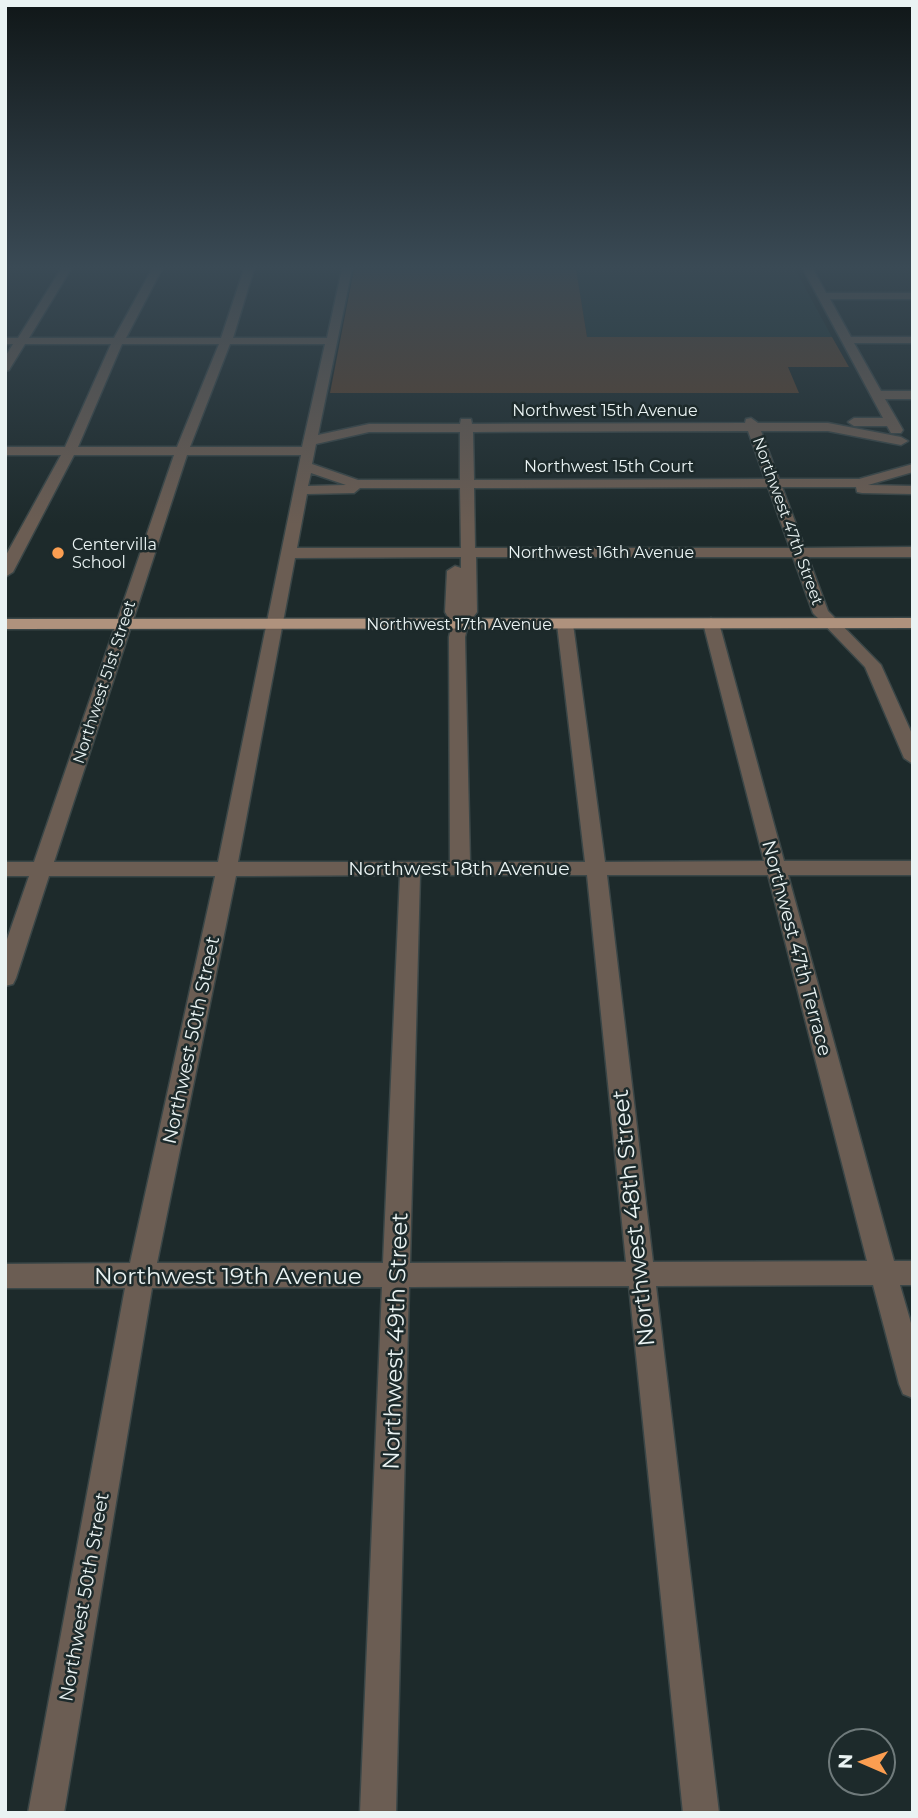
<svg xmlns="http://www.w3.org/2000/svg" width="918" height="1818" font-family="Montserrat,sans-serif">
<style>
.built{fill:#213738}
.green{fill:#5c412d}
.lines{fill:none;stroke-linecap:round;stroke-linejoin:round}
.minor-casing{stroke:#3a4647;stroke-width:3}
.major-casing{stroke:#3a4647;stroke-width:3}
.minor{fill:#6b5d53;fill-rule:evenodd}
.major{fill:#af927d;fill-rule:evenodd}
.poi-dot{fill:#fb9e51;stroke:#1d2a2b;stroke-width:2.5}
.labels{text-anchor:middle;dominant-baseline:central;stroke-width:5;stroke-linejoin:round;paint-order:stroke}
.far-street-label{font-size:16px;fill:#eaf3f3;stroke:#1d2a2b}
.far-poi-label{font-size:16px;fill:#eaf3f3;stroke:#1d2a2b;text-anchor:start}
.street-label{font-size:19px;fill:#eaf3f3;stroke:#1d2a2b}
.near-street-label{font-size:23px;fill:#eaf3f3;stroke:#1d2a2b}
</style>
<rect width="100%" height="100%" fill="#1d2a2b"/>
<polygon class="built" points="576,269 795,269 832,337 587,337"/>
<polygon class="green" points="354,269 576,269 587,337 832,337 849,367 788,367 799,393 330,393"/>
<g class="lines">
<g class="minor-casing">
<g id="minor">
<path d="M 61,269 L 71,269 L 29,338 L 114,338 L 152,269 L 162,269 L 126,338 L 221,338 L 244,269 L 254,269 L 233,338 L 327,338 L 342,269 L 352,269 L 318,435 L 369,424 L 460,424 L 461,419 L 471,419 L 472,424 L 745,423 L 746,419 L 751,418 L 758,423 L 828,423 L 901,437 L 908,441 L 901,445 L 828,431 L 761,431 L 779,479 L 859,479 L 913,464 L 913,472 L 868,485 L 913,486 L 913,494 L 862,493 L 857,492 L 856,487 L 782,487 L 805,548 L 913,547 L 913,557 L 808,557 L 828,611 L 881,665 L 913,736 L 913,764 L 904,758 L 865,667 L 813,613 L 793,557 L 476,557 L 477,612 L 468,624 L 465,637 L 470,862 L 585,862 L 557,624 L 565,619 L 573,624 L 605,862 L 764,861 L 703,623 L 711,618 L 719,623 L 784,861 L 913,861 L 913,875 L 788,875 L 894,1261 L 913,1261 L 913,1285 L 900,1285 L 913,1330 L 913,1398 L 903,1394 L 899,1384 L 873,1285 L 656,1286 L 719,1813 L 683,1813 L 629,1286 L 409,1287 L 396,1813 L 360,1813 L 382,1287 L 152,1288 L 64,1813 L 28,1813 L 125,1288 L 5,1288 L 5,1264 L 130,1263 L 215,876 L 49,876 L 16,978 L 13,984 L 5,986 L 5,945 L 29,876 L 5,876 L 5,862 L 34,862 L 174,455 L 74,455 L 13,572 L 5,577 L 5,557 L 61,455 L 5,455 L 5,447 L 65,447 L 111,344 L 25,344 L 9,370 L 5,371 L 5,357 L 13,344 L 5,344 L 5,338 L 18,338 ZM 122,344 L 219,344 L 177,447 L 78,447 ZM 230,344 L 325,344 L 302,447 L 190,447 ZM 748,431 L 765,479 L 474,480 L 473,432 ZM 369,432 L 460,432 L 460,480 L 358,480 L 312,464 L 316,444 ZM 187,455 L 301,455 L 218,862 L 54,862 ZM 311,473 L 346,485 L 308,486 ZM 768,487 L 790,548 L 475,548 L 474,488 ZM 360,488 L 460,488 L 461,548 L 297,548 L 307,494 L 354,493 ZM 461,557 L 461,568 L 455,566 L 447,571 L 445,612 L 452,624 L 449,637 L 450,862 L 238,862 L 295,558 ZM 400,875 L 383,1263 L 157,1263 L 236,876 ZM 420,875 L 587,875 L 626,1262 L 410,1263 ZM 607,875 L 768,875 L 867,1261 L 653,1262 Z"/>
<polygon points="803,269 813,269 826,293 913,293 913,299 830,299 851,337 913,337 913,343 854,343 881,391 913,391 913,399 885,399 903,430 901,433 891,433 887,426 854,426 848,422 854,418 883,418"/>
</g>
</g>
<g class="major-casing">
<polygon id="major" points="913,618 913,628 5,629 5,619"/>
</g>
<use href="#minor" class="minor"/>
<use href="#major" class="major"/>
</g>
<linearGradient id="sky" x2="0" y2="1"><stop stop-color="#101718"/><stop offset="0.51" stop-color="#3a4a55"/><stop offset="1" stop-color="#3a4a55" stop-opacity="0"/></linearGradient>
<rect width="918" height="524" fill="url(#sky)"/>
<circle class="poi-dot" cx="58" cy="553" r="7"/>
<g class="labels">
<g class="far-street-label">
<text x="605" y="410">Northwest 15th Avenue</text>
<text x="609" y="466">Northwest 15th Court</text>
<text transform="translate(788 521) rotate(70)">Northwest 47th Street</text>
<text x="601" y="552">Northwest 16th Avenue</text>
<text x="459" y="624">Northwest 17th Avenue</text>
<text transform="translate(104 682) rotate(-72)">Northwest 51st Street</text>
</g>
<g class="far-poi-label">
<text x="72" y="544">Centervilla<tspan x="72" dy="18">School</tspan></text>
</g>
<g class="street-label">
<text x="459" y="868">Northwest 18th Avenue</text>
<text transform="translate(797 948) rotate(75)">Northwest 47th Terrace</text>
<text transform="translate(191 1040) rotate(-78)">Northwest 50th Street</text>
<text transform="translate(84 1597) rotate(-80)">Northwest 50th Street</text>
</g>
<g class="near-street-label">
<text transform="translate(633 1218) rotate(-96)">Northwest 48th Street</text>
<text x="228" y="1276">Northwest 19th Avenue</text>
<text transform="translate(395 1341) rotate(-88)">Northwest 49th Street</text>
</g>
</g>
<rect width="918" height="1818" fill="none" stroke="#eaf3f3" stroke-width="14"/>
<g transform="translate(862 1762) rotate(272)"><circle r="33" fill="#1d2a2b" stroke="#6f7a7b" stroke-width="2"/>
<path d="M0-5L12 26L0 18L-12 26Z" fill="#fb9e51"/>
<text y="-10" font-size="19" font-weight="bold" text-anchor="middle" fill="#eaf3f3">N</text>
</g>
</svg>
